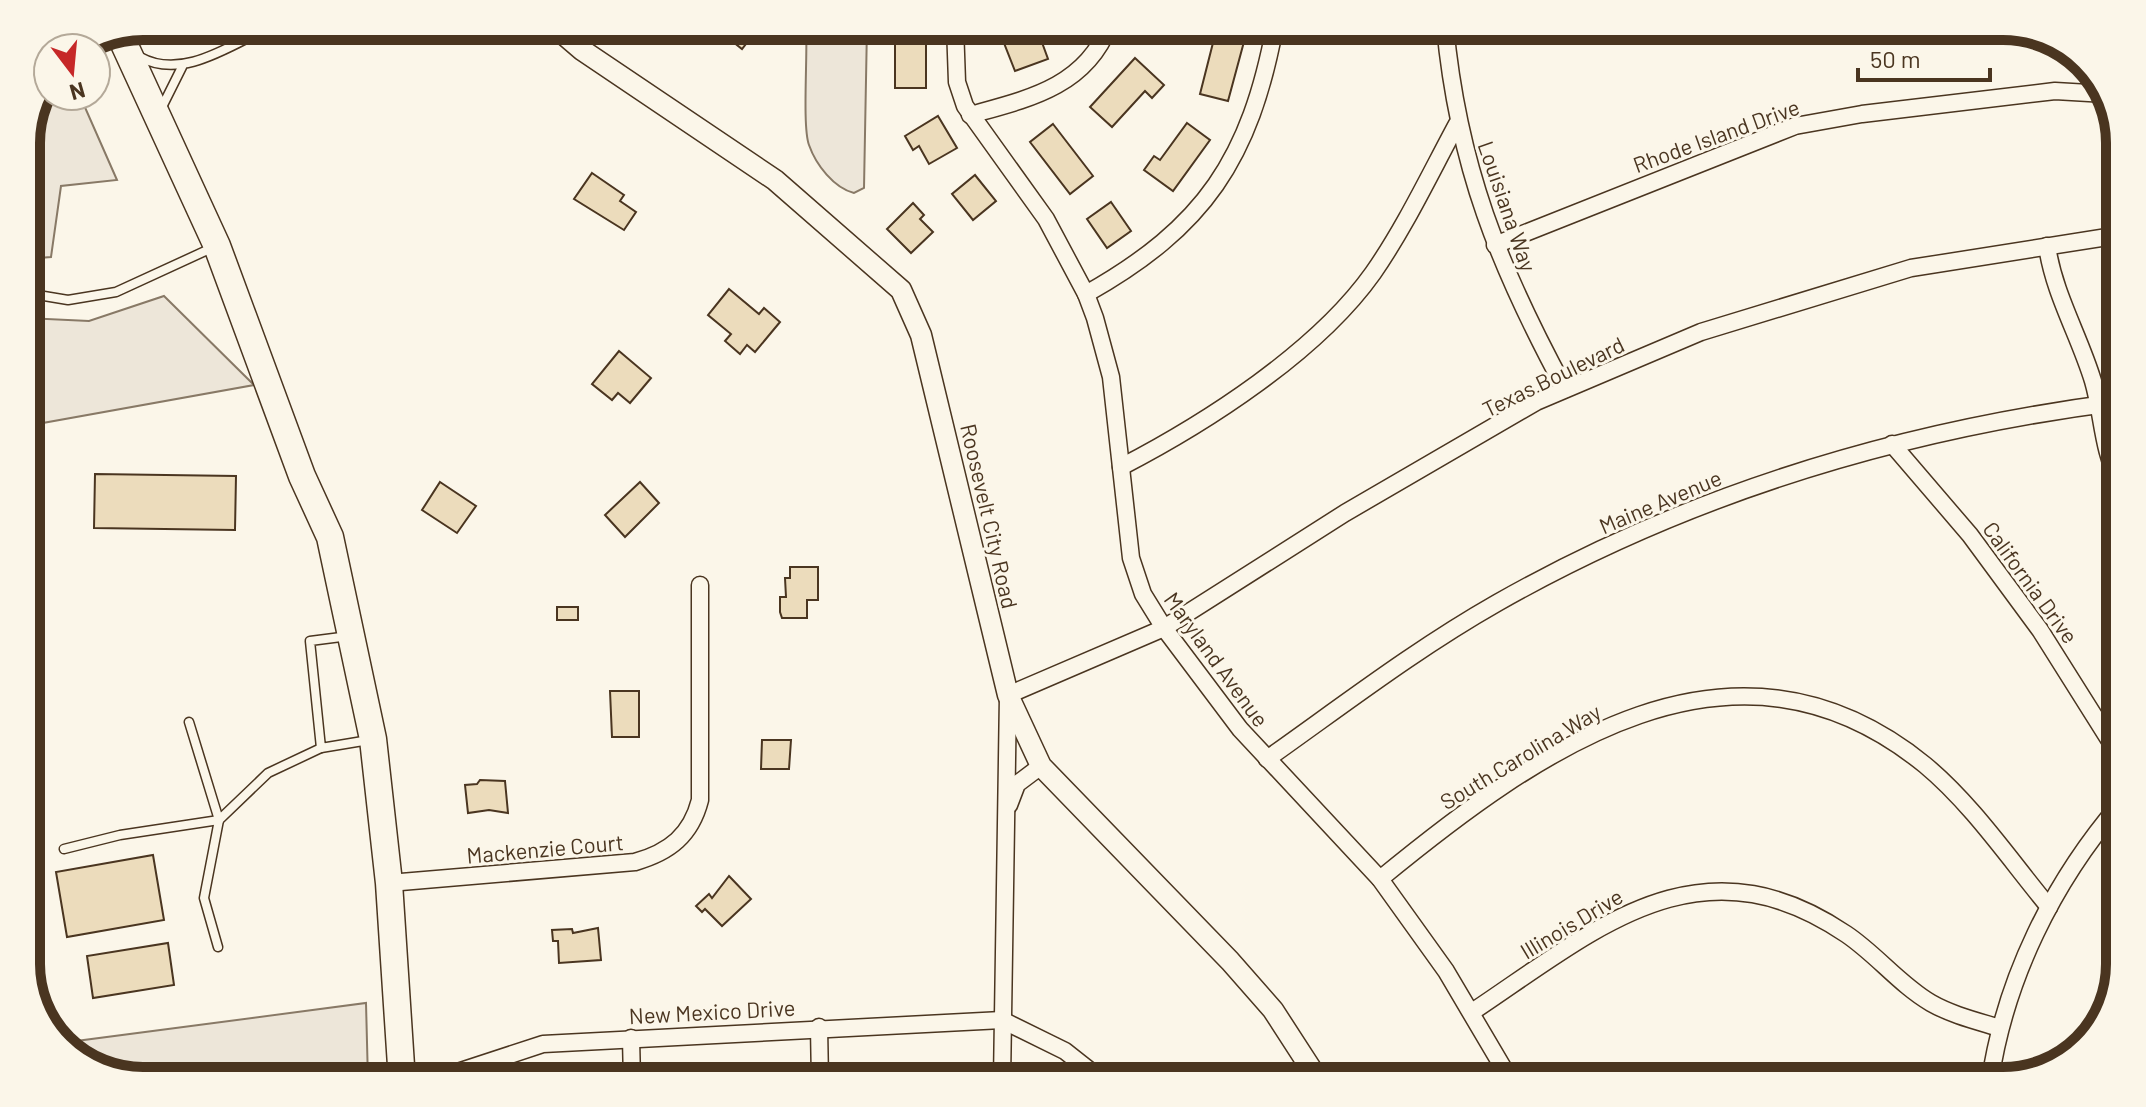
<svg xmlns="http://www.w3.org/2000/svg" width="2146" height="1107" font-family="Barlow,sans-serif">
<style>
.green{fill:#ede6d9;stroke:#887966;stroke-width:2}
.building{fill:#ecdcbc;stroke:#4a3520;stroke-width:2}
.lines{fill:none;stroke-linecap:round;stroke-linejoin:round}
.service-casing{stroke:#4a3520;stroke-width:11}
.minor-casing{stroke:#4a3520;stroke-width:19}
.tertiary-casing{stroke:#4a3520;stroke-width:23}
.primary-casing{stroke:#4a3520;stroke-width:29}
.service{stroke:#fbf6e9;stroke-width:8}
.minor{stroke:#fbf6e9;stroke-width:16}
.tertiary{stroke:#fbf6e9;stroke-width:20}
.primary{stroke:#fbf6e9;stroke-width:26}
.labels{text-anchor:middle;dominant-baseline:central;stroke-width:6;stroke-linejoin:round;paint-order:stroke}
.street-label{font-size:22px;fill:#4a3520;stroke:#fbf6e9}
.rim{fill:none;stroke:#4a3520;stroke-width:10}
</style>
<rect width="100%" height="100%" fill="#fbf6e9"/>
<g class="green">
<path d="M 806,26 L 867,26 L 864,188 L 854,193 C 834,188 816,165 809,145 C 802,126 808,52 806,26 Z"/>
<polygon points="48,87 48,96 80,96 117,180 61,186 51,257 26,259 26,136"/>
<polygon points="164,296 254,385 26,426 26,318 89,321"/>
<polygon points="366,1003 368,1081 143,1081 91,1069 61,1043"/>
</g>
<g class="building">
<polygon points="713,26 758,26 759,27 742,49"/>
<polygon points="1036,26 1048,59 1015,71 1004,43 1020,37 1017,27"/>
<polygon points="1216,31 1245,38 1228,101 1200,94"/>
<polygon points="895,40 926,41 926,88 895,88"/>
<polygon points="1135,58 1164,85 1152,98 1145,91 1112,127 1090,107"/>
<polygon points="938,116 957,148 929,164 919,146 913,150 905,136"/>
<polygon points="1187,123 1210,140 1173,191 1144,170 1154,156 1160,160"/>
<polygon points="1053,124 1093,176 1070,194 1030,142"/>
<polygon points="592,173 624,195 620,201 636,212 624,230 574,199"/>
<polygon points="975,175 996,201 973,220 952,194"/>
<polygon points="1111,202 1131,231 1107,248 1087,219"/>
<polygon points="913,203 924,215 920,219 933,232 911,253 887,229"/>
<polygon points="729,289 759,314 764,308 780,322 755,352 747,345 740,354 725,341 731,334 708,315"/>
<polygon points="619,351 651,378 630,403 618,393 612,400 592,384"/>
<polygon points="95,474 236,476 235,530 94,528"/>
<polygon points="440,482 476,506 457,533 422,510"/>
<polygon points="640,482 659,503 625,537 605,515"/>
<polygon points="790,567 818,567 818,600 807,600 807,618 782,618 780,612 780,597 786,597 785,578 790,578"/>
<rect x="557" y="607" width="21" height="13"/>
<polygon points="610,691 639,691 639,737 612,737"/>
<polygon points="762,740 791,740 789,769 761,769"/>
<polygon points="480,780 505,781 508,813 489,810 468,813 465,785 477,784"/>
<polygon points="153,855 164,920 67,937 56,872"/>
<polygon points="729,876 751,899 722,926 705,909 702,912 696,906 709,894 712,898"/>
<polygon points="598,928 601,960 559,963 558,941 553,941 552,930 572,929 573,933"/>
<polygon points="168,943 174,985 93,998 87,956"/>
</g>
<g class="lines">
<g class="service-casing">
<g id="service">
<path d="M 140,57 C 183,81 232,44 272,26"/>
<polyline points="161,109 182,67"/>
<polyline points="26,293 68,300 116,292 214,247"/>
<polyline points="349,636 310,641 321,748 369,740"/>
<polyline points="64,849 120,835 219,820 189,722"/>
<polyline points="218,947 204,898 219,820 268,773 321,748"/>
</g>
</g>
<g class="minor-casing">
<g id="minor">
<polyline points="955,26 957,82 965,106 1046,219 1086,294 1095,318 1111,377 1131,558 1143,594 1164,628 1240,729 1380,879 1446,971 1511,1081"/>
<path d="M 1445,26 C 1458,166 1499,267 1565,389"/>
<path d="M 970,115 C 1028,99 1085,87 1109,26"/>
<polyline points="1495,245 1795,126 1862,114 2055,91 2106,94"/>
<path d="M 2047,246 C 2054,294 2079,335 2093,381 C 2103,415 2102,451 2120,483"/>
<path d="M 1086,294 C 1205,227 1250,159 1275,26"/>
<polyline points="1892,444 1970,535 2040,630 2120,757"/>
<path d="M 1121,467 C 1206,423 1317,352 1373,273 C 1405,227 1430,174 1457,124"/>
<path d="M 1267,759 C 1342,706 1416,649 1497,603 C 1689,494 1901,430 2120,402"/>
<polyline points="1009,805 1017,784 1041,766"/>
<path d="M 1380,879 C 1537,750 1733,609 1925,765 C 1972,804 2010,860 2049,907"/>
<path d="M 389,883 L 635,862 C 670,852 691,835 700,800 L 700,585"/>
<path d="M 1472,1012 C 1594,931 1698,834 1846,934 C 1876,954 1900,985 1931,1003 C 1952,1015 1977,1021 2000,1028"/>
<polyline points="819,1027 820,1081"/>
<polyline points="631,1038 632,1081"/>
<polyline points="430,1081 543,1044 1002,1020 1065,1051 1103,1081"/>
<polyline points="1002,1081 1008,695 1164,628 1345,513 1536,402 1701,332 1911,268 2120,235"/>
<path d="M 1990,1081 C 2005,979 2053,882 2120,804"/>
</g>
</g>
<g class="tertiary-casing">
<polyline id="tertiary" points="554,26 582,50 775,180 901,290 921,335 1008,695 1041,766 1230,961 1273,1010 1319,1081"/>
</g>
<g class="primary-casing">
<polyline id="primary" points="120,35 217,246 302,476 330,537 373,739 389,883 402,1081"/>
</g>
<use href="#service" class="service"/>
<use href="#minor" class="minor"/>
<use href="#tertiary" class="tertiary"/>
<use href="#primary" class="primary"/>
</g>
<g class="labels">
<g class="street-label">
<text transform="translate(1716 135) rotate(-20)">Rhode Island Drive</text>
<text transform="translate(1508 206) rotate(71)">Louisiana Way</text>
<text transform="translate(1553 376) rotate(-26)">Texas Boulevard</text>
<text transform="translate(1660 501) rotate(-23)">Maine Avenue</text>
<text transform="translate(990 516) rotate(77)">Roosevelt City Road</text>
<text transform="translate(2031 582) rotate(54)">California Drive</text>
<text transform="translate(1217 659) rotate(54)">Maryland Avenue</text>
<text transform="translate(1520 756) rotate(-31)">South Carolina Way</text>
<text transform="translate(545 848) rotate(-5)">Mackenzie Court</text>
<text transform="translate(1571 923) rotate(-31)">Illinois Drive</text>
<text transform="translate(712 1011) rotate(-3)">New Mexico Drive</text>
</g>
</g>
<path d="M0 0H2146V1107H0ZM143 40H2003A103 103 0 0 1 2106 143V964A103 103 0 0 1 2003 1067H143A103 103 0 0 1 40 964V143A103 103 0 0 1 143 40Z" fill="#fbf6e9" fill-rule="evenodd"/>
<path class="rim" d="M143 40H2003A103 103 0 0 1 2106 143V964A103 103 0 0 1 2003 1067H143A103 103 0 0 1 40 964V143A103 103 0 0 1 143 40Z"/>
<g transform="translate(72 72) rotate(164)"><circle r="38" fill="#fbf6e9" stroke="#b4a999" stroke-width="2"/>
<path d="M0-6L14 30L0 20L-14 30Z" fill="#c62828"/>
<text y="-12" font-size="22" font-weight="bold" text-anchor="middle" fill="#4a3520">N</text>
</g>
<path d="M1858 68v12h132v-12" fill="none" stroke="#4a3520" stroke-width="4"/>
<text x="1870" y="68" font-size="24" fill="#4a3520" stroke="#fbf6e9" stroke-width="6" paint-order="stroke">50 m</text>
</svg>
